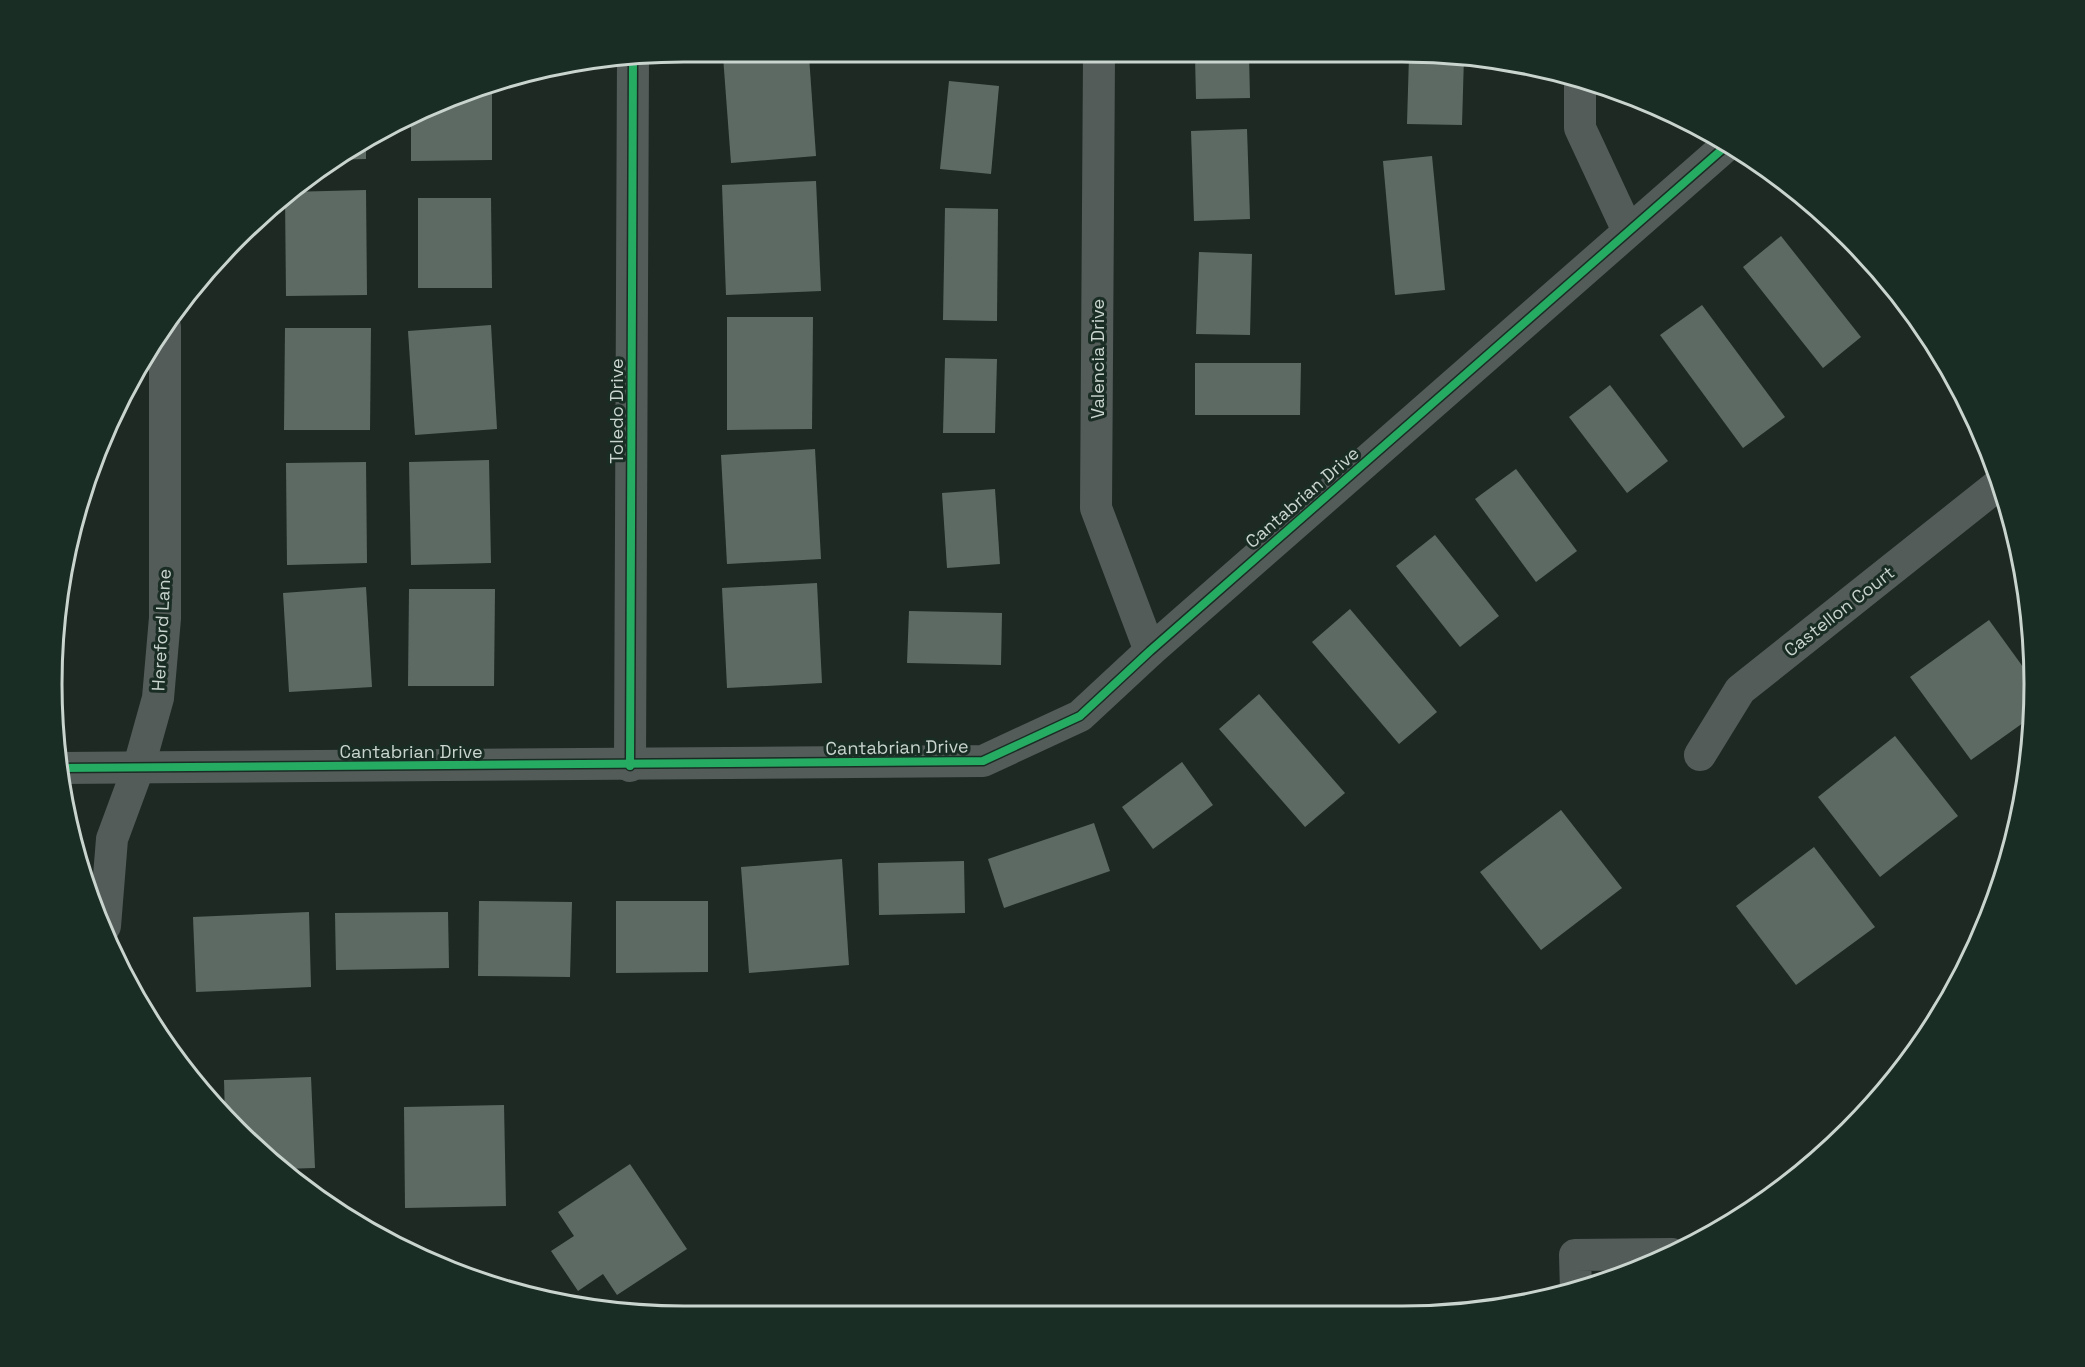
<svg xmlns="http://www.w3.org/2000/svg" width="2085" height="1367" font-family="'Space Grotesk',sans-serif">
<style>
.building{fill:#5d6a64}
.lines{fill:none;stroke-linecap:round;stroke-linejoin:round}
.minor{stroke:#545c59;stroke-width:32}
.cycleway-casing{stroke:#1a2d25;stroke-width:11}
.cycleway{stroke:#26ab63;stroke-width:8}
.labels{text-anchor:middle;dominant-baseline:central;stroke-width:6;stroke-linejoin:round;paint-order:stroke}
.street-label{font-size:18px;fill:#c9d4cf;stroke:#1a2d25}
.rim{fill:none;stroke:#c9d4cf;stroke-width:3}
</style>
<rect width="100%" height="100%" fill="#1e2924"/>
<g class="building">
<polygon points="723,56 809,56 816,156 731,163"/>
<polygon points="1195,56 1249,56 1250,98 1196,99"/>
<polygon points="1409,56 1464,56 1462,125 1407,124"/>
<polygon points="949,81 999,86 991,174 940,169"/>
<polygon points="492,82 492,160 411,161 411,119 481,84"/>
<polygon points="1247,129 1250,219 1194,221 1191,131"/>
<polygon points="366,141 366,159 328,160"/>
<polygon points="1432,156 1445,290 1395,295 1383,161"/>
<polygon points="816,181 821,291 726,295 722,185"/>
<polygon points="366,190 367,295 286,296 285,194 288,192"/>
<polygon points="418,198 491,198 492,288 418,288"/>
<polygon points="945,208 998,209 997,321 943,320"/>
<polygon points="1781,236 1861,337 1823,368 1743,267"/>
<polygon points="1199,252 1252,254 1250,335 1196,334"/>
<polygon points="1702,305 1785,417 1743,448 1660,335"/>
<polygon points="727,317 813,317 812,429 727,430"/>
<polygon points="491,325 497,429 415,435 408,331"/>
<polygon points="285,328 371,328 370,430 284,430"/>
<polygon points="945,358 997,359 995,433 943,433"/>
<polygon points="1195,363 1301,363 1300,415 1195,415"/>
<polygon points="1610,385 1668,461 1627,493 1569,417"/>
<polygon points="815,449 821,559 727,564 721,455"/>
<polygon points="489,460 491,563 411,565 409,462"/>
<polygon points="366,462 367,563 287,565 286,463"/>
<polygon points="1516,469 1577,551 1536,582 1475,499"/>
<polygon points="995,489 1000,564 947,568 942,493"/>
<polygon points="1435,535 1499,616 1460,647 1396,566"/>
<polygon points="817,583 822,683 727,688 722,588"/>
<polygon points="366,587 372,687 289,692 283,593"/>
<polygon points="409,589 495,589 494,686 408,686"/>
<polygon points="1350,609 1437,712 1399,744 1312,642"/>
<polygon points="909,611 1002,613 1001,665 907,663"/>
<polygon points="1989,620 2031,678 2030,718 1971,760 1910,677"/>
<polygon points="1259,694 1345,793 1305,827 1219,729"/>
<polygon points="1895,736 1958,816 1880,877 1818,797"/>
<polygon points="1182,762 1213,805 1153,849 1122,807"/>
<polygon points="1561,810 1622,888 1541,950 1480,872"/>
<polygon points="1094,823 1110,871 1004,908 988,859"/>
<polygon points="1814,847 1875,927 1796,985 1736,906"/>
<polygon points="842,859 849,965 749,973 741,867"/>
<polygon points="964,861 965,913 879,915 878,863"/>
<polygon points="479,901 572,902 570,977 478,976"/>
<polygon points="616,901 708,901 708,972 616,973"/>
<polygon points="309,912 311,987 196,992 193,917"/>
<polygon points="448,912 449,968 336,970 335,913"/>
<polygon points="311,1077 315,1168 282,1169 266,1159 225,1118 224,1080"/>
<polygon points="504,1105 506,1206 405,1208 404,1107"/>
<polygon points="630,1164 687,1249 617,1295 603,1274 578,1291 551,1251 574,1236 558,1212"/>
</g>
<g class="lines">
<g class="minor">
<polyline points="1099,56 1096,508 1150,651"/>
<polyline points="1580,79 1580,128 1628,231"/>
<polyline points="1700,755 1740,690 1999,484"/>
<polyline points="630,766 633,56"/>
<polyline points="59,768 983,761 1080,716 1150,651 1726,146"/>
<polyline points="105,926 112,839 139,766 158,698 165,618 165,327"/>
<polyline points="1576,1291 1575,1255 1672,1254"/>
</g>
<g class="cycleway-casing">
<g id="cycleway">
<polyline points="630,766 633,56"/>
<polyline points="59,768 983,761 1080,716 1150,651 1726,146"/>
</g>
</g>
<use href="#cycleway" class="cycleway"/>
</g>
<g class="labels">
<g class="street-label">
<text transform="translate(1097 359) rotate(-90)">Valencia Drive</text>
<text transform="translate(616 411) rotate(-90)">Toledo Drive</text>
<text transform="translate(1302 497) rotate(-41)">Cantabrian Drive</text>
<text transform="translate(1839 611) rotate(-38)">Castellon Court</text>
<text transform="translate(161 630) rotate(-87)">Hereford Lane</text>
<text transform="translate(897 747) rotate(-1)">Cantabrian Drive</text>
<text x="411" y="751">Cantabrian Drive</text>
</g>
</g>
<path d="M0 0H2085V1367H0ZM684 62H1402A622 622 0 0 1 2024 684V684A622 622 0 0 1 1402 1306H684A622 622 0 0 1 62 684V684A622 622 0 0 1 684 62Z" fill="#1a2d25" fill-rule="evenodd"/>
<path class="rim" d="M684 62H1402A622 622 0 0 1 2024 684V684A622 622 0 0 1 1402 1306H684A622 622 0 0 1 62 684V684A622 622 0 0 1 684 62Z"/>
</svg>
